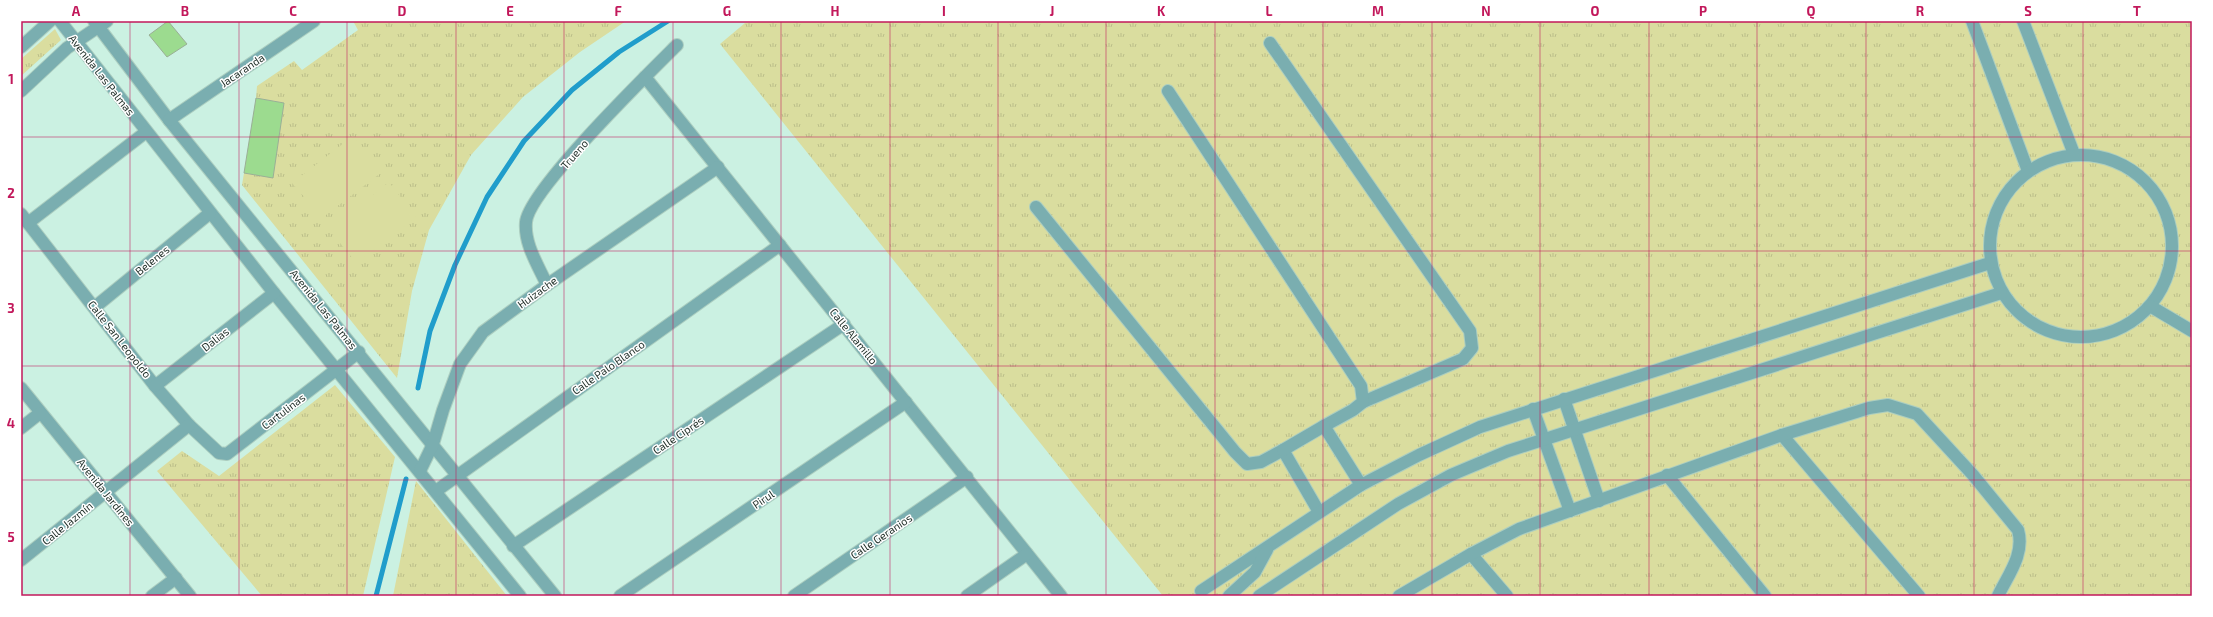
<svg xmlns="http://www.w3.org/2000/svg" width="2213" height="617" font-family="'Exo 2',sans-serif">
<style>
.grass{fill:url(#grass-tufts)}
.garden{fill:#dadd9f}
.lines{fill:none;stroke-linecap:round;stroke-linejoin:round}
.stream{stroke:#209dcb;stroke-width:5}
.building{fill:#9cdb8f;stroke:#9aaf95}
.minor-casing{stroke:#accec0;stroke-width:14}
.minor{stroke:#7aaeb0;stroke-width:12}
.grid{fill:none;stroke:#c2185b;stroke-width:1;stroke-opacity:0.55}
.labels{text-anchor:middle;dominant-baseline:central;stroke-width:3;stroke-linejoin:round;paint-order:stroke}
.street-label{font-size:11px;fill:#1d2c26;stroke:#fff}
.neatline{fill:none;stroke:#c2185b;stroke-width:1.5}
.grid-label{font-size:13px;text-anchor:middle;font-weight:bold;fill:#c2185b}
</style>
<defs>
<pattern id="grass-tufts" width="24" height="20" patternUnits="userSpaceOnUse"><rect width="24" height="20" fill="#dadd9f"/><path d="M3 7l-1-3M5 7V3M7 7l1-3M15 17l-1-3M17 17v-4M19 17l1-3" fill="none" stroke="#bbbe89"/></pattern>
</defs>
<rect width="100%" height="100%" fill="#cbf1e2"/>
<g class="grass">
<polygon points="353,21 626,21 580,52 523,97 471,155 429,230 412,291 397,378 242,185 244,173 273,177 284,103 256,98 257,86 294,61 302,70 358,30"/>
<polygon points="769,21 2192,21 2192,596 1163,596 720,44 745,23"/>
<polygon points="55,29 61,40 21,76 21,59"/>
<polygon points="335,385 395,457 363,596 262,596 157,471 182,451 219,476"/>
<polygon points="416,481 507,596 393,596"/>
</g>
<g class="garden">
<polygon points="353,136 382,172 322,218 292,183"/>
<polygon points="389,182 416,217 356,263 329,229"/>
</g>
<g class="lines">
<g class="stream">
<polyline points="418,388 430,331 455,265 487,197 524,141 572,90 619,52 668,21"/>
<polyline points="376,596 406,479"/>
</g>
</g>
<g class="building">
<polygon points="168,21 187,44 167,57 149,35"/>
<polygon points="256,98 284,103 273,178 244,173"/>
</g>
<g class="lines">
<g class="minor-casing">
<g id="minor">
<polyline points="60,21 274,293 520,596"/>
<polyline points="94,21 169,120 555,596"/>
<polyline points="1972,21 2028,171"/>
<polyline points="2023,21 2074,154"/>
<polyline points="1270,43 1470,331 1472,348 1463,359 1363,402"/>
<polyline points="21,47 50,21"/>
<polyline points="645,77 1061,596"/>
<polyline points="21,91 67,48 107,21"/>
<polyline points="1168,91 1361,386 1363,402 1353,410 1324,426 1361,485"/>
<polyline points="169,120 314,21"/>
<circle cx="2081" cy="246" r="91"/>
<polyline points="1036,207 1235,452 1247,464 1261,462 1283,450 1319,512"/>
<polyline points="21,214 155,386 189,425 219,453 227,454 359,352"/>
<polyline points="28,223 146,132"/>
<path d="M 547,285 C 538,265 524,244 526,222 C 529,190 649,73 677,45"/>
<polyline points="2150,306 2192,331"/>
<polyline points="95,307 210,213"/>
<polyline points="155,386 274,293"/>
<polyline points="21,388 190,596"/>
<polyline points="1564,399 1599,501"/>
<polyline points="1533,409 1570,511"/>
<polyline points="21,428 40,413"/>
<polyline points="1782,435 1919,596"/>
<polyline points="1283,450 1324,426"/>
<polyline points="420,471 433,444 443,410 460,364 483,332 547,285 718,167"/>
<polyline points="1667,475 1765,596"/>
<polyline points="436,491 780,245"/>
<polyline points="513,546 844,324"/>
<polyline points="1471,554 1507,596"/>
<polyline points="21,560 189,425"/>
<polyline points="1201,591 1361,485 1419,455 1480,427 1990,263"/>
<polyline points="152,596 176,578"/>
<polyline points="620,596 906,402"/>
<polyline points="794,596 967,477"/>
<polyline points="967,596 1027,554"/>
<polyline points="1229,596 1255,572 1267,550"/>
<polyline points="1259,596 1398,504 1451,475 1508,451 2001,293"/>
<path d="M 1399,596 L 1471,554 L 1519,529 L 1782,435 L 1869,408 L 1888,405 L 1917,414 L 1973,475 L 2018,530 C 2025,554 2008,575 1998,596"/>
</g>
</g>
<use href="#minor" class="minor"/>
</g>
<path class="grid" d="M 130,21 L 130,596M 239,21 L 239,596M 347,21 L 347,596M 456,21 L 456,596M 564,21 L 564,596M 673,21 L 673,596M 781,21 L 781,596M 890,21 L 890,596M 998,21 L 998,596M 1106,21 L 1106,596M 1215,21 L 1215,596M 1323,21 L 1323,596M 1432,21 L 1432,596M 1540,21 L 1540,596M 1649,21 L 1649,596M 1757,21 L 1757,596M 1866,21 L 1866,596M 1974,21 L 1974,596M 2083,21 L 2083,596M 21,137 L 2192,137M 21,251 L 2192,251M 21,366 L 2192,366M 21,480 L 2192,480"/>
<g class="labels">
<g class="street-label">
<text transform="translate(242 70) rotate(-34)">Jacaranda</text>
<text transform="translate(102 75) rotate(52)">Avenida Las Palmas</text>
<text transform="translate(574 154) rotate(-49)">Trueno</text>
<text transform="translate(152 260) rotate(-39)">Belenes</text>
<text transform="translate(537 292) rotate(-36)">Huizache</text>
<text transform="translate(324 309) rotate(51)">Avenida Las Palmas</text>
<text transform="translate(854 336) rotate(51)">Calle Alamillo</text>
<text transform="translate(120 339) rotate(52)">Calle San Leopoldo</text>
<text transform="translate(215 339) rotate(-38)">Dalias</text>
<text transform="translate(608 367) rotate(-35)">Calle Palo Blanco</text>
<text transform="translate(283 411) rotate(-37)">Cartulinas</text>
<text transform="translate(678 435) rotate(-34)">Calle Ciprés</text>
<text transform="translate(106 492) rotate(51)">Avenida Jardines</text>
<text transform="translate(763 499) rotate(-34)">Pirul</text>
<text transform="translate(67 523) rotate(-39)">Calle Jazmín</text>
<text transform="translate(881 536) rotate(-34)">Calle Geranios</text>
</g>
</g>
<rect width="2213" height="617" fill="none" stroke="#ffffff" stroke-width="44"/>
<rect x="22" y="22" width="2169" height="573" class="neatline"/>
<g class="grid-label">
<text x="76" y="16">A</text>
<text x="185" y="16">B</text>
<text x="293" y="16">C</text>
<text x="402" y="16">D</text>
<text x="510" y="16">E</text>
<text x="618" y="16">F</text>
<text x="727" y="16">G</text>
<text x="835" y="16">H</text>
<text x="944" y="16">I</text>
<text x="1052" y="16">J</text>
<text x="1161" y="16">K</text>
<text x="1269" y="16">L</text>
<text x="1378" y="16">M</text>
<text x="1486" y="16">N</text>
<text x="1595" y="16">O</text>
<text x="1703" y="16">P</text>
<text x="1811" y="16">Q</text>
<text x="1920" y="16">R</text>
<text x="2028" y="16">S</text>
<text x="2137" y="16">T</text>
<text x="11" y="84">1</text>
<text x="11" y="198">2</text>
<text x="11" y="313">3</text>
<text x="11" y="428">4</text>
<text x="11" y="542">5</text>
</g>
</svg>
